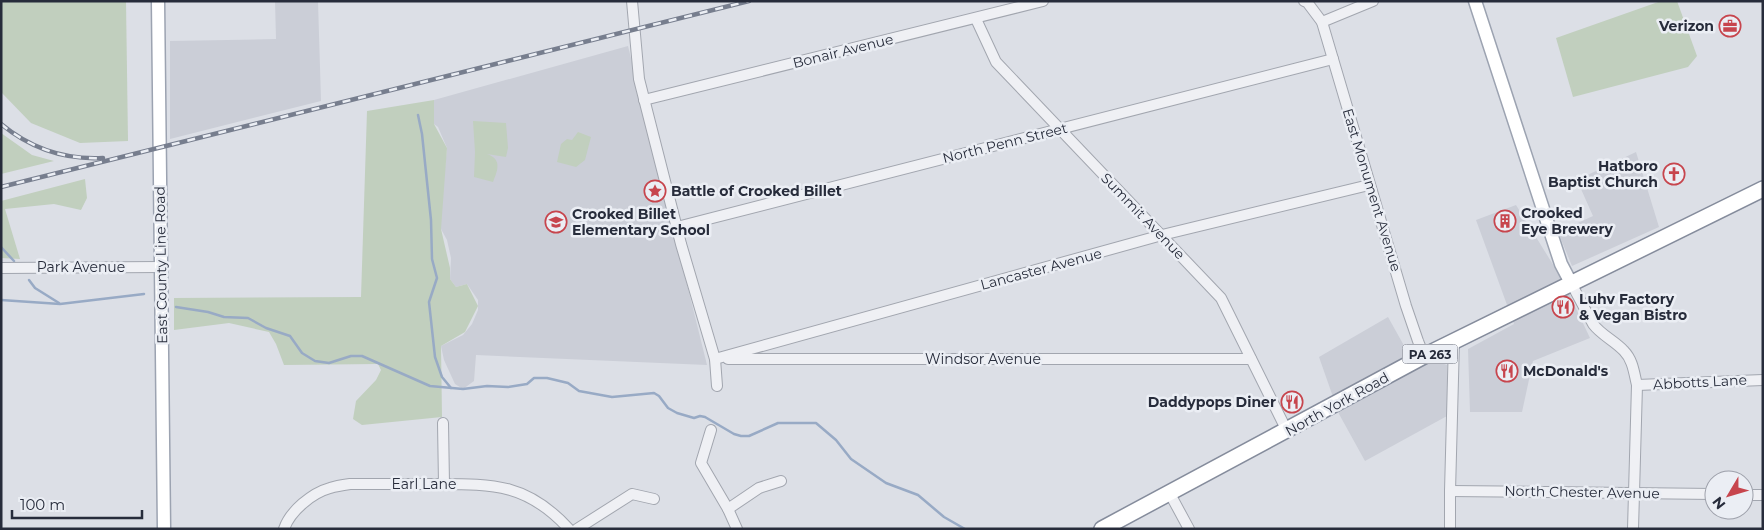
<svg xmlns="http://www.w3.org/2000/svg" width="1764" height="530" font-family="Montserrat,sans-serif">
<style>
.built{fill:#cbced7}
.green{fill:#c1cfbe}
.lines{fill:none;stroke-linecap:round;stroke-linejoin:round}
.stream{stroke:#98aac5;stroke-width:2.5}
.minor-casing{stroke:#a2a6af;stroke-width:12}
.major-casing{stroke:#9ca3b1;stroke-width:15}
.highway-casing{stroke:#858c9c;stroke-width:18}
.minor{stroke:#eff0f4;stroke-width:10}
.major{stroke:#fff;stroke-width:12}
.highway{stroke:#fff;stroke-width:15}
.rail-casing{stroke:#777e8e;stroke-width:4.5}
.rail{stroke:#ebeef4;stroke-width:2.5;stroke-dasharray:8;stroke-linecap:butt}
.labels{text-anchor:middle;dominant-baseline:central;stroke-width:5;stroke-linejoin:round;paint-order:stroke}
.shield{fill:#ebeef4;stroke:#626672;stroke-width:1}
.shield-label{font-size:12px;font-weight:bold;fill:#272c3b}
.poi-label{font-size:14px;font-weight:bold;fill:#272c3b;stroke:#ebeef4;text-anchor:start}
.street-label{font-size:14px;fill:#272c3b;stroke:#ebeef4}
</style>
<rect width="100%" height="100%" fill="#dcdfe6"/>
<g class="built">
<polygon points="275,1 318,1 321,101 170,139 170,41 276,39"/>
<polygon points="628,46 707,365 476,355 474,381 463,389 455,384 444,360 441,346 463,335 472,324 478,310 478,300 467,284 456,287 450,279 451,258 447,240 441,229 440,215 447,148 438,127 434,124 434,100"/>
<polygon points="1636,152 1659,227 1572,266 1558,232 1593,216 1577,180"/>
<polygon points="1516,205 1562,279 1590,338 1533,361 1522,412 1470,412 1468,349 1514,324 1476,220"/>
<polygon points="1388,317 1407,351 1447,365 1447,416 1365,461 1339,414 1319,357"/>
</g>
<g class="green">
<polygon points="1,1 126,1 128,141 80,143 31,123 1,92"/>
<polygon points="1661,1 1677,1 1697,56 1688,67 1573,97 1556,38"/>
<polygon points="434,100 434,124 447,148 441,229 450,268 450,279 456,287 467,284 478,306 465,332 441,346 442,417 362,425 353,419 356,401 376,380 381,370 378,364 284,365 276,344 269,332 229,323 174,330 174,298 361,297 367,111"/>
<path d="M 473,121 L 506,123 L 508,148 L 506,157 L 487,154 C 502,159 498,170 493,182 L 474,177 L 475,152 Z"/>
<polygon points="578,132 591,137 585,160 576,167 557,162 561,144 567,139 572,140"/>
<polygon points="1,133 32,155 54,161 1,174"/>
<polygon points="85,179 87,198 81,210 54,204 5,209 20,259 1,258 1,201"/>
</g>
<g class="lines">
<g class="stream">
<polyline points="418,115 422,134 431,220 432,259 437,278 429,302 435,357 442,377 451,388"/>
<polyline points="1,247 14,261"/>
<polyline points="29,280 35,288 59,303"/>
<polyline points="1,300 60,304 144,294"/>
<polyline points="176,307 208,312 224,317 248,318 266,328 290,336 302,353 315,361 329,363 351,356 362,356 430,386 463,389 487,386 508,387 527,384 534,378 547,378 568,383 579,391 612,397 654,393 659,396 668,408 677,413 694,418 700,416 705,417 734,434 741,436 749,436 778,423 816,423 836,440 851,459 886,483 918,495 944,517 965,529"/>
</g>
<g class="minor-casing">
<g id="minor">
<polyline points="632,1 639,79 681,244 715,359 717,386"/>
<polyline points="1304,1 1307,2 1322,22 1406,306 1418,341 1424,356"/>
<polyline points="976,19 996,62 1221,298 1287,431"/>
<polyline points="1322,22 1373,1"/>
<polyline points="644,100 1043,1"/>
<polyline points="677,227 1333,59"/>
<polyline points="1,268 161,267"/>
<path d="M 1571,283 L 1593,324 C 1601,335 1615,341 1624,351 C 1633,360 1634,373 1637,385 L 1633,529"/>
<polyline points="715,359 1162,235 1369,185"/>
<polyline points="728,359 1251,359"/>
<polyline points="1637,385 1763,380"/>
<polyline points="443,423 444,484"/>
<polyline points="711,430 701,463 728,509 737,529"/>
<polyline points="1450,491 1714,494"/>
<polyline points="1169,492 1189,529"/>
<polyline points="1744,495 1763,495"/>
<polyline points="728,509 759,488 781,481"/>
<path d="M 284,529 C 290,511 312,493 330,488 C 336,486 343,485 350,484 C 378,484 407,484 435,484 C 493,484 527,483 569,529"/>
<polyline points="577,529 632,494 654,499"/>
<polyline points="1450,529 1450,491 1454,341"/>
</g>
</g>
<g class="major-casing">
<g id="major">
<polyline points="158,1 164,529"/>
<polyline points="1475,1 1561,264 1571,283"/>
</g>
</g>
<g class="highway-casing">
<polyline id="highway" points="1102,529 1424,356 1763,189"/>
</g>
<use href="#minor" class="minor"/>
<use href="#major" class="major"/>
<use href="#highway" class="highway"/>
<g class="rail-casing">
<g id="rail">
<path d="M 1,124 C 30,148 65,160 103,158"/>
<polyline points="1,187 749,1"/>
</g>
</g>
<use href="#rail" class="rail"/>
</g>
<defs>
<g id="office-ring" transform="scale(1.125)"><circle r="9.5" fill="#ebeef4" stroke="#c7454d" stroke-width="1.5"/><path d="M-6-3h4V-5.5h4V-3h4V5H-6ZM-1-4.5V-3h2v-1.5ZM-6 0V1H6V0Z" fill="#c7454d"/></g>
<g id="church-ring" transform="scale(1.125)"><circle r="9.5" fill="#ebeef4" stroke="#c7454d" stroke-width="1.5"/><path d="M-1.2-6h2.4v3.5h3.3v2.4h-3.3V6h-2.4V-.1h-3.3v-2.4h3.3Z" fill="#c7454d"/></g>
<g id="sight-ring" transform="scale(1.125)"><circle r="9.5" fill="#ebeef4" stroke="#c7454d" stroke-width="1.5"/><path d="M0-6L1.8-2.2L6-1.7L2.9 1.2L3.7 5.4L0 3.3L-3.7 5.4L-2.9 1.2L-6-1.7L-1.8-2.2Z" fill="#c7454d"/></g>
<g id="building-ring" transform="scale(1.125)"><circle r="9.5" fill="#ebeef4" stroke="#c7454d" stroke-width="1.5"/><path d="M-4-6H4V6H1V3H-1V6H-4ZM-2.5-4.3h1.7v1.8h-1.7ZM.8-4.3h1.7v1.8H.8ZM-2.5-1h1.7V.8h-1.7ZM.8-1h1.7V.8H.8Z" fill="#c7454d"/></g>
<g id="school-ring" transform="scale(1.125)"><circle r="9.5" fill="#ebeef4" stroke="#c7454d" stroke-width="1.5"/><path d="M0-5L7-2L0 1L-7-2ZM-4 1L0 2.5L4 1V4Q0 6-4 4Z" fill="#c7454d"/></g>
<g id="restaurant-ring" transform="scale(1.125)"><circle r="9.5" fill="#ebeef4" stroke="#c7454d" stroke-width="1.5"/><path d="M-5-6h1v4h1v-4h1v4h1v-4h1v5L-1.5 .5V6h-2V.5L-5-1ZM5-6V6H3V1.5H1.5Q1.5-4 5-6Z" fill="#c7454d"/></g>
</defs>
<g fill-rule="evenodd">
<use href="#office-ring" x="1730" y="26"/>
<use href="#church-ring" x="1674" y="174"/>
<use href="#sight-ring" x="655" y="191"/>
<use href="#building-ring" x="1505" y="221"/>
<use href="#school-ring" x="556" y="222"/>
<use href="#restaurant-ring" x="1563" y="307"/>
<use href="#restaurant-ring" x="1507" y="371"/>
<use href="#restaurant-ring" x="1292" y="402"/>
</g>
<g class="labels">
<rect class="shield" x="1402.5" y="344.5" width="55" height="19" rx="4"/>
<g class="shield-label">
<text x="1430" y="354">PA 263</text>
</g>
<g class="poi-label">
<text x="1714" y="26" text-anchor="end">Verizon</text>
<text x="1658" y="166" text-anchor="end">Hatboro<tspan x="1658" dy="16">Baptist Church</tspan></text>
<text x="671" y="191">Battle of Crooked Billet</text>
<text x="1521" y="213">Crooked<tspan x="1521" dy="16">Eye Brewery</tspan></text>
<text x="572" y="214">Crooked Billet<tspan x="572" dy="16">Elementary School</tspan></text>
<text x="1579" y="299">Luhv Factory<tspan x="1579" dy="16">&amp; Vegan Bistro</tspan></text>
<text x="1523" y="371">McDonald's</text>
<text x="1276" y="402" text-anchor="end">Daddypops Diner</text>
</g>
<g class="street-label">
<text transform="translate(843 51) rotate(-14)">Bonair Avenue</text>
<text transform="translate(1005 143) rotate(-14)">North Penn Street</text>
<text transform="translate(1372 190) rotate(73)">East Monument Avenue</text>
<text transform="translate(1143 216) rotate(46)">Summit Avenue</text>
<text transform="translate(161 265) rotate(-91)">East County Line Road</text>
<text x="81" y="267">Park Avenue</text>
<text transform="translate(1041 269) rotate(-15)">Lancaster Avenue</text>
<text x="983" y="359">Windsor Avenue</text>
<text transform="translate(1700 382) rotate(-3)">Abbotts Lane</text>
<text transform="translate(1337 404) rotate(-29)">North York Road</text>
<text x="424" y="484">Earl Lane</text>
<text transform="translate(1582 492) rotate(1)">North Chester Avenue</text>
</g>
</g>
<rect width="1764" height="530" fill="none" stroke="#272c3b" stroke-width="5"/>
<g transform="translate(1729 495) rotate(232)"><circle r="24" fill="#ebeef4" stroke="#9da0aa"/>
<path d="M0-4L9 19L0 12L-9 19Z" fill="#c7454d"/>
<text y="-8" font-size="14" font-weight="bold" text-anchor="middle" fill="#272c3b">N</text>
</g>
<path d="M12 510v8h130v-8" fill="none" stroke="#272c3b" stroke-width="2.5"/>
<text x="20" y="510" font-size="15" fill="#272c3b" stroke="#ebeef4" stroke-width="4" paint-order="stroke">100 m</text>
</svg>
